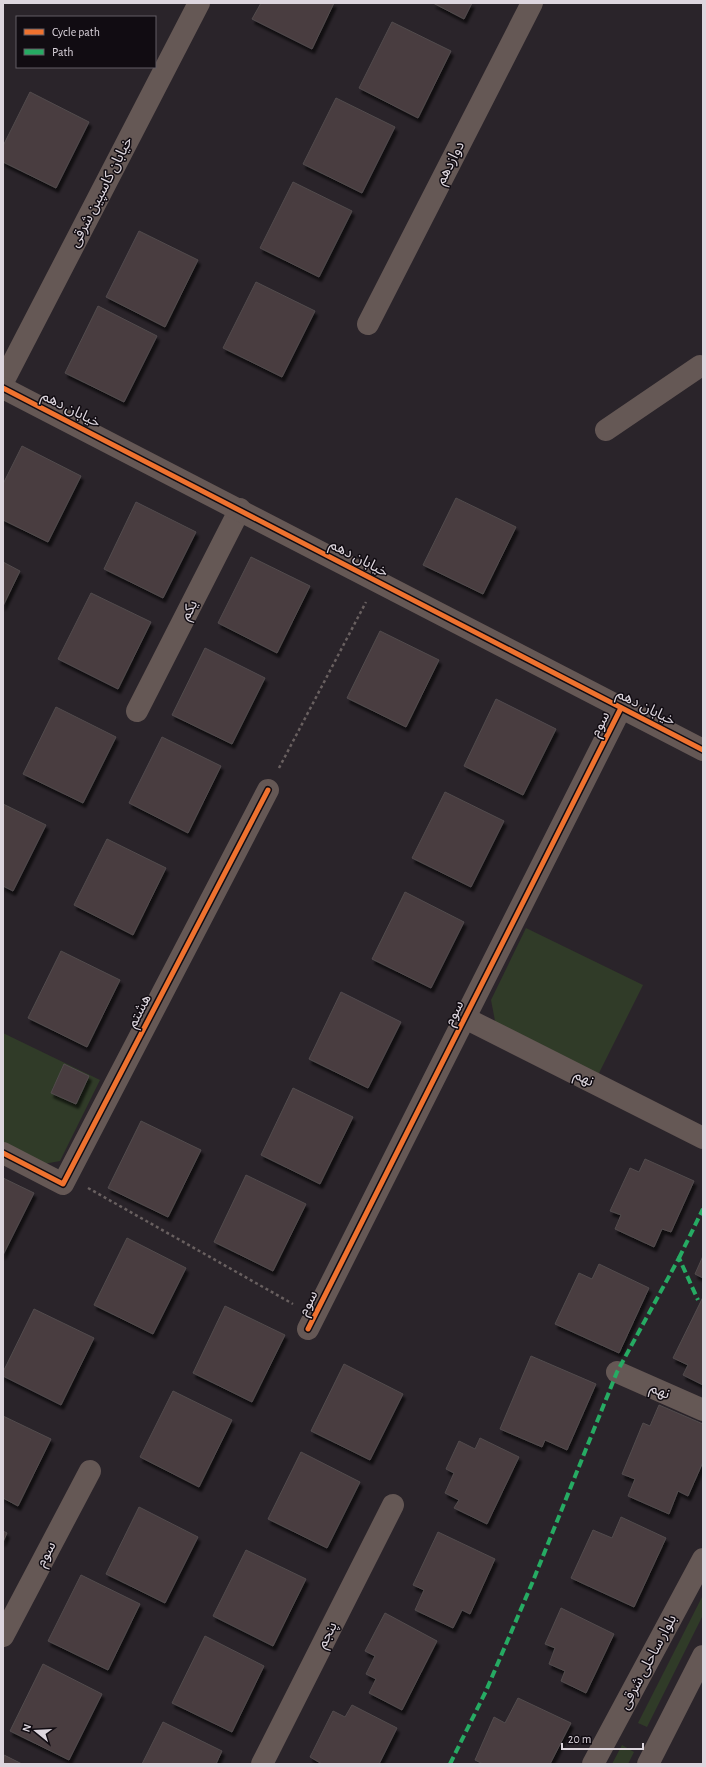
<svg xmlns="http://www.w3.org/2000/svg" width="706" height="1767" font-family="'Alegreya Sans','Noto Sans Arabic',sans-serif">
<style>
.green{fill:#303b28}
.building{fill:#483e40;stroke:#524b4d;filter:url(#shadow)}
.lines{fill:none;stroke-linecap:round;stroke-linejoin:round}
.path{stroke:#696060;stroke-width:2.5;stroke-dasharray:3 3;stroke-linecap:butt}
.minor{stroke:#655855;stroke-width:22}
.tertiary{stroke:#655855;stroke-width:22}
.quiet{stroke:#26ab63;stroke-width:4;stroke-dasharray:8 4;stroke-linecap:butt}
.cycleway-casing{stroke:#110c12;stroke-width:8}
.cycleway{stroke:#ef722f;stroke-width:5}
.labels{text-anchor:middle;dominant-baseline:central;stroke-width:3;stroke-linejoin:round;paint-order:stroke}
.street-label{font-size:15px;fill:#ddd6de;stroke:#110c12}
</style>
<defs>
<filter id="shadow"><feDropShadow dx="2.5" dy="4.5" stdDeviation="1" flood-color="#0009"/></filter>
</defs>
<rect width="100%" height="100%" fill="#2a242a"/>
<g class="green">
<polygon points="526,928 643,985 598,1075 496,1026 491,1000"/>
<polygon points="3,1033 100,1080 60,1161 33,1166 3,1151"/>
<polygon points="703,1595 703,1615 647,1727 638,1723"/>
<polygon points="622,1745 634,1752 628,1764 612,1764"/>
</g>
<g class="building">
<polygon points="261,3 334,3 312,49 252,19"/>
<polygon points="433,3 472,3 464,19"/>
<polygon points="392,22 451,51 418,118 359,88"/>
<polygon points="30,92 89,122 56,188 3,162 3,146"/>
<polygon points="336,98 395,127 362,193 303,164"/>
<polygon points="293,182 352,211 319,277 260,248"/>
<polygon points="139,231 198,260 165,327 106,297"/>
<polygon points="256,282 315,311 282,377 223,348"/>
<polygon points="98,306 157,336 124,402 65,373"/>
<polygon points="22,446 81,476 48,542 3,520 3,484"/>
<polygon points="456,498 516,527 483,594 423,565"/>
<polygon points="136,502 196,532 163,598 104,569"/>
<polygon points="251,557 310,586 277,653 218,623"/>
<polygon points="3,562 20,571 3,606"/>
<polygon points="91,593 151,622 118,689 58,659"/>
<polygon points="380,631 439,660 406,727 347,698"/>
<polygon points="205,648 265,678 232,744 172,715"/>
<polygon points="496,699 556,729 523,795 464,766"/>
<polygon points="56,707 116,737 83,803 23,774"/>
<polygon points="162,737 221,766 188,833 129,803"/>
<polygon points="445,792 504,821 471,887 412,858"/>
<polygon points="3,804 46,825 13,891 3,886"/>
<polygon points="107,839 166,868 133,935 74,905"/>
<polygon points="405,892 464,922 431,988 372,959"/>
<polygon points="61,951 120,980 87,1047 28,1018"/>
<polygon points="341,992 401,1022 368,1088 309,1059"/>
<polygon points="64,1064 89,1076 76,1104 51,1093"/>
<polygon points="293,1088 353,1117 320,1184 261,1155"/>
<polygon points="141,1121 201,1150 168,1217 108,1188"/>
<polygon points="645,1159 694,1181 671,1232 662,1229 654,1247 615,1229 621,1215 610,1211 630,1168 639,1172"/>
<polygon points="246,1175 306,1204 273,1271 214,1242"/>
<polygon points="3,1178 34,1193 3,1255"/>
<polygon points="127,1238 186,1268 153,1334 94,1305"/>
<polygon points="703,1256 703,1278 695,1274"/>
<polygon points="599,1264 649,1288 619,1353 555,1324 579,1273 592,1279"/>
<polygon points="703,1297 703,1385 683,1375 688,1365 673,1358"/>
<polygon points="225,1306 285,1335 252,1402 193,1373"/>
<polygon points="34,1309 94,1338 61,1405 3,1376 3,1372"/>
<polygon points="531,1356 596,1384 567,1450 545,1440 542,1447 500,1429"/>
<polygon points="344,1364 403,1394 370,1460 311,1431"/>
<polygon points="173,1391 232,1420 199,1487 140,1457"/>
<polygon points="659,1405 703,1424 703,1462 688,1496 678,1491 669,1514 628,1496 635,1479 622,1474 643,1423 650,1426"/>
<polygon points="3,1416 51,1439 18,1506 3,1498"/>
<polygon points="480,1438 519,1457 487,1524 454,1508 459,1500 445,1493 454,1473 446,1469 459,1441 475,1449"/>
<polygon points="301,1452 360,1482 327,1548 268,1519"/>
<polygon points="139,1507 198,1537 165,1603 106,1574"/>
<polygon points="621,1517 666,1538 634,1607 571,1578 593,1530 612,1538"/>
<polygon points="3,1531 7,1533 3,1542"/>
<polygon points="438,1532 495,1559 470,1614 462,1610 453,1628 415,1610 424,1590 413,1585"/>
<polygon points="246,1550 306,1579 273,1646 213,1616"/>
<polygon points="81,1575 140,1604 108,1670 48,1641"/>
<polygon points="561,1608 614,1634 586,1693 561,1681 565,1671 549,1664 555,1648 545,1644"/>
<polygon points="385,1613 437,1641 402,1710 369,1693 376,1679 366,1674 375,1656 365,1651"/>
<polygon points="205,1636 264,1666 232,1732 172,1703"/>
<polygon points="43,1664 102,1694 69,1760 10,1731"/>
<polygon points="518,1698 571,1723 550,1764 483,1764 475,1760 494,1717 505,1723"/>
<polygon points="352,1705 397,1728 379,1764 322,1764 310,1757 333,1711 345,1717"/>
<polygon points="163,1722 222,1751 216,1764 142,1764"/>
<polygon points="4,1755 22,1764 3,1764"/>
</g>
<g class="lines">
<g class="path">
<polyline points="279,768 366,602"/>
<polyline points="88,1188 293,1304"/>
</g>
<g class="minor">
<polyline points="368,324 532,3"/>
<polyline points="606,430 700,366"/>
<polyline points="137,711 240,509"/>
<polyline points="3,1153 63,1184 268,790"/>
<polyline points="308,1329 621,708"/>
<polyline points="617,1372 703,1410"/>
<polyline points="3,1636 90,1471"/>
<polyline points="262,1764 393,1505"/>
</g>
<g class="tertiary">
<polyline points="3,382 199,3"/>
<path d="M 3,388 C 237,507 469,631 703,750"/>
<polyline points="465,1018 703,1138"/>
<polyline points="593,1764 703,1559"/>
<polyline points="648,1764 703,1656"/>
</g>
<g class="quiet">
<polyline points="679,1258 703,1209"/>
<polyline points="450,1764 486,1691 533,1581 617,1372 679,1258 698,1300"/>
</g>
<g class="cycleway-casing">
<g id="cycleway">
<path d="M 3,388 C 237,507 469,631 703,750"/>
<polyline points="3,1153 63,1184 268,790"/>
<polyline points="308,1329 621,708"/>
</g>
</g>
<use href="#cycleway" class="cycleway"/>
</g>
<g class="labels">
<g class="street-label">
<text transform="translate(450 163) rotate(-63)">دوازدهم</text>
<text transform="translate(101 192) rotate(-63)">خیابان کاسپین شرقی</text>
<text transform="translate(71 409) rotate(27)">خیابان دهم</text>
<text transform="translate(359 558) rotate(28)">خیابان دهم</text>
<text transform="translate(189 610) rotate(-63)">یکم</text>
<text transform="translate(646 707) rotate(27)">خیابان دهم</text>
<text transform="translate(600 724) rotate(-63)">سوم</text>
<text transform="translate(139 1011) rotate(-63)">هشتم</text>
<text transform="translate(454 1013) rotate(-63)">سوم</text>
<text transform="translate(584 1078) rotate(27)">نهم</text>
<text transform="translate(308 1303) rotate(-63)">سوم</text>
<text transform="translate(660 1391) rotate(24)">نهم</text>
<text transform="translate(46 1554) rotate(-62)">سوم</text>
<text transform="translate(327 1635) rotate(-63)">پنجم</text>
<text transform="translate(648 1662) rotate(-62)">بلوار ساحلی شرقی</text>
</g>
</g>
<rect width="706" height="1767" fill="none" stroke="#ddd6de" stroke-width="8"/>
<rect x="16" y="16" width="140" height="52" fill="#110c12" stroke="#635d64"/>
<rect x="24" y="29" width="20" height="6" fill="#ef722f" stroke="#635d64"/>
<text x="52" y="36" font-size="12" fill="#ddd6de">Cycle path</text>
<rect x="24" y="49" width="20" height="6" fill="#26ab63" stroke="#635d64"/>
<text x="52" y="56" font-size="12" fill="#ddd6de">Path</text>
<g transform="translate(36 1731) rotate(288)" stroke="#110c12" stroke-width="3" paint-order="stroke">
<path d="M0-3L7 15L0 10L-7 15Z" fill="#ddd6de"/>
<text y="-6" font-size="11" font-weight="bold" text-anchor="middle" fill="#ddd6de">N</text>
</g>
<path d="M562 1743v6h81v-6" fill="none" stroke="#ddd6de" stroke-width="2"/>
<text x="568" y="1743" font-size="12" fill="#ddd6de" stroke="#110c12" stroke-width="3" paint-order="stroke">20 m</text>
</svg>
